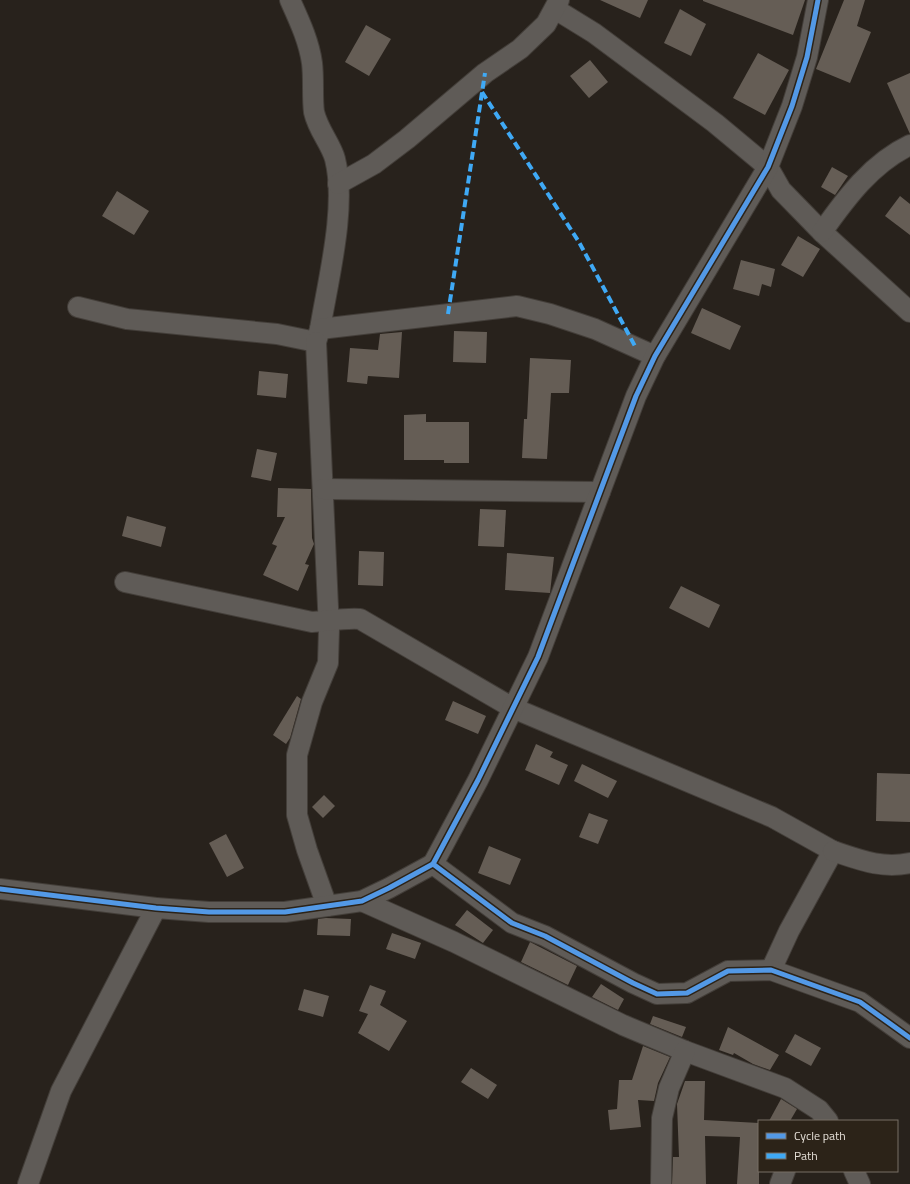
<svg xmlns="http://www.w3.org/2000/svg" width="910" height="1184" font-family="'Titillium Web',sans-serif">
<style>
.building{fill:#655d55}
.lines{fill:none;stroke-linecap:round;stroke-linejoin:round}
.minor-casing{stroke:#433e39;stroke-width:22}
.minor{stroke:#5f5b57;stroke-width:20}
.quiet{stroke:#3fa9f5;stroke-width:4;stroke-dasharray:8 4;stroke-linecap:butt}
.cycleway-casing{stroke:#2c2318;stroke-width:8}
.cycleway{stroke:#5399e6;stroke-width:5}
</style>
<rect width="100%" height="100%" fill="#28221c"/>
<g class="building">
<polygon points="600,0 648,0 640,18"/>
<polygon points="703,0 805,0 793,35 703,1"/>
<polygon points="844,0 865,0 857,26 871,32 850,83 816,69"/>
<polygon points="680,9 706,24 691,56 664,43"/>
<polygon points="366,25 391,39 369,76 345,62"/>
<polygon points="758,53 789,70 765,115 733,98"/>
<polygon points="590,60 608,82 589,98 570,76"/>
<polygon points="910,73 910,134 887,83"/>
<polygon points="832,167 848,176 835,195 821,187"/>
<polygon points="117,191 149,211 134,235 102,216"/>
<polygon points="900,196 910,204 910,235 885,216"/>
<polygon points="798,236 820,249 803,277 781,265"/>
<polygon points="741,260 775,269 771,287 762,284 759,296 733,289"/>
<polygon points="702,308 741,326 730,350 691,333"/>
<polygon points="454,331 487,332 486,363 453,362"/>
<polygon points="402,332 399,378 368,376 367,384 347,382 350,348 378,350 380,334"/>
<polygon points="530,358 571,360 569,393 551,393 547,459 522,458 524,419 527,419"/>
<polygon points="259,371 288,374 286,398 257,395"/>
<polygon points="426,414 426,422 469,422 469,463 444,463 444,460 404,460 404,415"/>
<polygon points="257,449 277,453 271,481 251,477"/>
<polygon points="278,488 311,489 312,538 314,544 305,564 309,565 298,591 263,575 277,546 272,544 285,517 277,517"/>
<polygon points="480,509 506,510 504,547 478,546"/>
<polygon points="127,516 166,527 161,547 122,536"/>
<polygon points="359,551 384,552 383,586 358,585"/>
<polygon points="507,553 554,557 550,593 505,590"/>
<polygon points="681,586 720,605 709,628 669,608"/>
<polygon points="297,696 301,699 290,738 286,744 273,735"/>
<polygon points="453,701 486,716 478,734 445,720"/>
<polygon points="536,744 553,752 550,757 568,765 559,785 525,770"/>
<polygon points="582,764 617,781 608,798 574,781"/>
<polygon points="877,773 910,774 910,822 876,821"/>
<polygon points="324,795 335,806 323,818 312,807"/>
<polygon points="589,813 608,820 598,844 579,837"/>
<polygon points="226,834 244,868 227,877 209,843"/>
<polygon points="489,846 521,859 510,885 478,873"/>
<polygon points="467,910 493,930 483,943 455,925"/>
<polygon points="326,918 351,919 350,936 317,935 318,919"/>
<polygon points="392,933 421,943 415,959 386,949"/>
<polygon points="530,942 577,966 568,985 521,962"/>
<polygon points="601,984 624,999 618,1010 592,997"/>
<polygon points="370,985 386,991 380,1005 407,1021 389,1051 358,1033 368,1014 359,1011"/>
<polygon points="304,989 329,996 323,1017 298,1010"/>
<polygon points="653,1016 686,1027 682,1037 650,1024"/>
<polygon points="728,1027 779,1055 770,1070 753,1064 734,1053 733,1055 719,1050"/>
<polygon points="795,1034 821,1048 811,1066 785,1052"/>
<polygon points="643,1046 670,1057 658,1083 654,1101 638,1100 641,1127 610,1130 608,1110 617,1109 619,1080 632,1080"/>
<polygon points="471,1068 497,1085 488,1099 461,1082"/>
<polygon points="685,1081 705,1081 704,1120 759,1123 759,1184 737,1184 740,1137 705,1136 706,1184 672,1184 673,1157 679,1157 677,1104"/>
<polygon points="781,1099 797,1109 790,1121 769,1121"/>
</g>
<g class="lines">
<g class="minor-casing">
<g id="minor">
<path d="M 290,0 C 299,20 309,41 312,63 C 314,79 312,97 314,112 C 318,130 331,144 335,159 C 347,207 328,280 320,329"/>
<polyline points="555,9 594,33 715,123 768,167 781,190 822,232 910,312"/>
<polyline points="338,184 374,164 407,139 485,73 520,49 546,24 559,0"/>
<path d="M 822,232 C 846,198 872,163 910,145"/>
<polyline points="78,307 127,319 277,334 316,342 320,329 517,306 550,314 595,329 655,356"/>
<polyline points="316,342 329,629 328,663 312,702 297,755 297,815 307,850 327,906"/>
<polyline points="323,489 600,492"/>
<path d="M 125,582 L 312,622 C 328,621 344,618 360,619 L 513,708 L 772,817 L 833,851 L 789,931 L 771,970"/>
<path d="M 833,851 C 860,860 882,869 910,863"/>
<polyline points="433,864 478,780 538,657 636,396 655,356 768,167 792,106 807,57 818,0"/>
<polyline points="0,889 156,908 209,912 285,912 362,901 389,888 433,864 512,923 545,936 633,983 657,994 687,993 728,971 771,970 860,1002 910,1038"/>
<polyline points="362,901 454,942 623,1025 685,1051 785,1088 819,1110 828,1121"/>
<polyline points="854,1171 860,1184"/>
<polyline points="28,1184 61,1091 156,908"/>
<polyline points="661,1184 662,1118 669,1088 685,1051"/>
<polyline points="780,1184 785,1171"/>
</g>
</g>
<use href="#minor" class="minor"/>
<g class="quiet">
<polyline points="482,92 579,242 636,348"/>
<polyline points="448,314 485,73"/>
</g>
<g class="cycleway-casing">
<g id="cycleway">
<polyline points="433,864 478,780 538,657 636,396 655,356 768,167 792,106 807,57 818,0"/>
<polyline points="0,889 156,908 209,912 285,912 362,901 389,888 433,864 512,923 545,936 633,983 657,994 687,993 728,971 771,970 860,1002 910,1038"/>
</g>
</g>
<use href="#cycleway" class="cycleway"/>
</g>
<rect x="758" y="1120" width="140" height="52" fill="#2c2318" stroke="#766e64"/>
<rect x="766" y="1133" width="20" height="6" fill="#5399e6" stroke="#766e64"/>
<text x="794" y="1140" font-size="12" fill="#e5dfd7">Cycle path</text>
<rect x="766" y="1153" width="20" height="6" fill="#3fa9f5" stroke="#766e64"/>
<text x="794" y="1160" font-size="12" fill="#e5dfd7">Path</text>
</svg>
